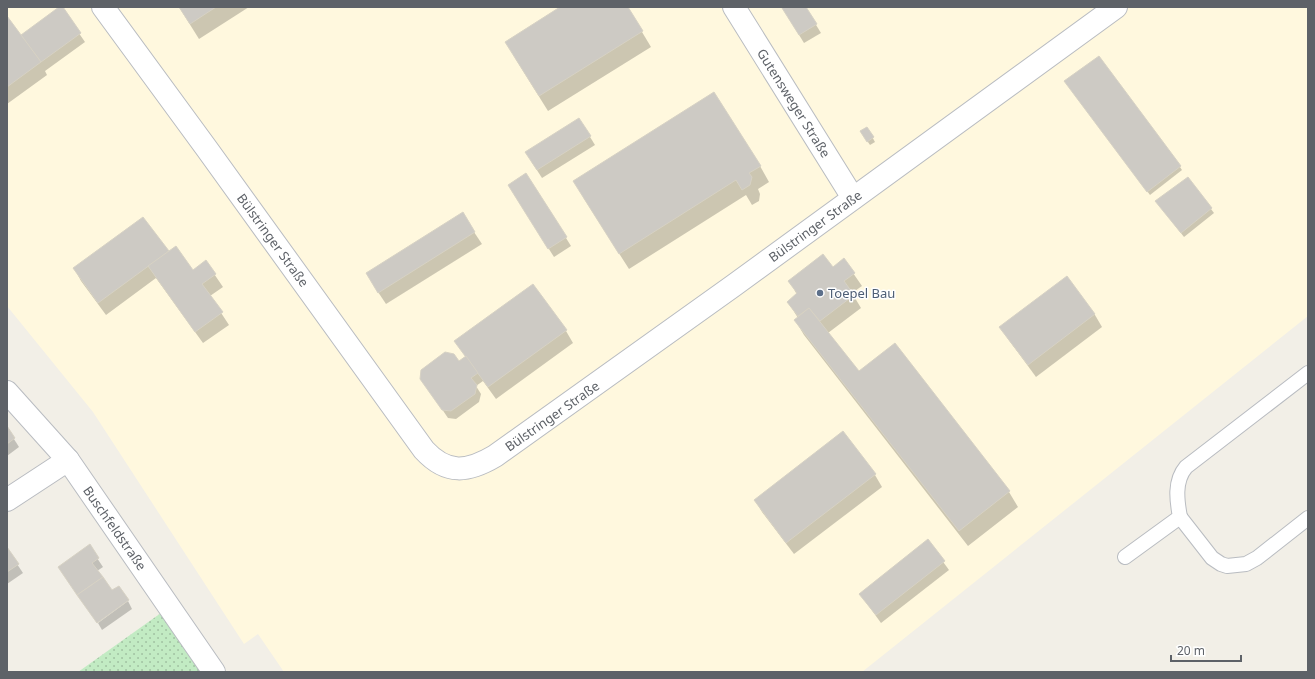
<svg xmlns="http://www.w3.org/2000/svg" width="1315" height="679" font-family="'Noto Sans',sans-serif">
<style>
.commercial{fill:#fff8de}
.garden{fill:url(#garden-dots)}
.shadow{fill:#0003}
.building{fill:#cdcac4;stroke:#d7d2c4}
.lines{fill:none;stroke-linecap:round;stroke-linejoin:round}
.service-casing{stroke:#b9bcc1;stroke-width:16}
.minor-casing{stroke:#b9bcc1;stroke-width:24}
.service{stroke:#fff;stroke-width:14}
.minor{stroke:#fff;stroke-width:22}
.service-dot{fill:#5c6f8a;stroke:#fff;stroke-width:1.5}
.labels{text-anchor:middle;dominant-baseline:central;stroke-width:3;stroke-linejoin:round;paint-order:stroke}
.street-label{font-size:13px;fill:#5e6268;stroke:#fff}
.service-label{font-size:13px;fill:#4e5e75;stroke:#fff;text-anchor:start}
</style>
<defs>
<pattern id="garden-dots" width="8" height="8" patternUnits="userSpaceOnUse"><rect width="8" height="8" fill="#c2ebc3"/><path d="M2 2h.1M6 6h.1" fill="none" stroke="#a1c2a2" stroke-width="1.8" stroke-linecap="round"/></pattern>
</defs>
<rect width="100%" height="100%" fill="#f2efe7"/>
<polygon class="commercial" points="7,7 1308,7 1308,316 862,672 284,672 258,634 244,644 93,412 7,306"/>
<polygon class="garden" points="161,613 200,672 78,672"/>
<g class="shadow">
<polygon points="61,7 85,42 45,71 47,75 7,104 7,18 23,40"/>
<polygon points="179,7 249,7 199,39"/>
<polygon points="562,7 627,7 651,47 548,111 515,58"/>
<polygon points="786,7 805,7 821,33 804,43 788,17"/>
<polygon points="1068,85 1180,167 1182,170 1150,195"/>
<polygon points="579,119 595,145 542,178 531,161"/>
<polygon points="867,128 875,142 870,145 861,132"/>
<polygon points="760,166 769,182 758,189 760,194 759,201 752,205 746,195 629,269 583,197"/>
<polygon points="1188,178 1214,213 1184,237 1159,205"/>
<polygon points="514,194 566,238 571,246 554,257"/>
<polygon points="474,232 482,244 386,304 374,286"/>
<polygon points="168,252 193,272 206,262 223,287 210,296 229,325 203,343 156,278 106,315 81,281 74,268"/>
<polygon points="844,260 862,286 852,293 861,308 828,333 859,373 895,345 1009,492 1018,507 968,546 804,335 795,320 798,318 788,302 797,295 790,281 833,268"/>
<polygon points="1066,278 1095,315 1102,327 1036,377 1008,339 1001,327"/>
<polygon points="566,331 573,343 496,399 483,381 476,386 481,394 479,402 456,419 448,418 421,378 459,362 466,357 456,341"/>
<polygon points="7,428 19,447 7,456"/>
<polygon points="875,475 882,487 794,554 762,512 755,500"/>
<polygon points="928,541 949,570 881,623 860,594"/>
<polygon points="89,546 103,567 97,571 96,622"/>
<polygon points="7,549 23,573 7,584"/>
<polygon points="128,601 132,609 102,630 98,623"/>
</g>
<g class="building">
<polygon points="59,7 63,7 81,33 41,62 21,35"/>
<polygon points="179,7 216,7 190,24"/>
<polygon points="560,7 628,7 643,31 539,96 505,42"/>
<polygon points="784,7 806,7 817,24 799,35 782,8"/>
<polygon points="7,16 41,62 7,87"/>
<polygon points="1099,56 1181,166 1147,192 1064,81"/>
<polygon points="714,92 761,166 749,173 752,177 750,185 742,190 736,180 619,254 573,181"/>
<polygon points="579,118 591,136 537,170 525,152"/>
<polygon points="867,127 874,137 867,142 860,131"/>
<polygon points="526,173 567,237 548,249 508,185"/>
<polygon points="1188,177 1212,208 1181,233 1155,201"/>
<polygon points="463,212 475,232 378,293 366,273"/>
<polygon points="143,217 169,251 98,303 73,268"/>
<polygon points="176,246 193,270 206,260 216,274 202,284 223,312 195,332 148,266"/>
<polygon points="823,254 833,267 844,258 855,273 844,281 854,295 820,321 809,308 798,316 787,302 797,293 788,281"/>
<polygon points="1067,276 1095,314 1028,365 999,327"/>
<polygon points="533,284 567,330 488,387 454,341"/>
<polygon points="809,308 859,371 895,343 1010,491 959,531 794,320"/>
<polygon points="445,352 454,354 459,361 466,356 478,373 471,378 477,385 475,394 451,411 442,410 420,379 421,370"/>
<polygon points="7,426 15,438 7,444"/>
<polygon points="843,431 876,474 786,543 754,500"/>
<polygon points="928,539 945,561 876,615 859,594"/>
<polygon points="90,544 99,558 92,563 103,577 77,595 58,567"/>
<polygon points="7,547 19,564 7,572"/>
<polygon points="103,577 112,590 119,586 129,600 97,623 77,595"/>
</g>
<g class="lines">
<g class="service-casing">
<g id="service">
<polyline points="1180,517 1212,558 1221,564 1227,566 1246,564 1257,558 1308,518"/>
<path d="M 1125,557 L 1180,517 C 1177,501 1174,481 1186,467 L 1308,373"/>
</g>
</g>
<g class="minor-casing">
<g id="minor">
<path d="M 103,7 L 207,149 L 424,450 C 447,475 468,472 495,456 L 733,286 L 1116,7"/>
<polyline points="734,7 853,198"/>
<polyline points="7,392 68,460 214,672"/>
<polyline points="7,500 68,460"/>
</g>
</g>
<use href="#service" class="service"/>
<use href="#minor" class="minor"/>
</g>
<circle class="service-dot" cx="820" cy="293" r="4"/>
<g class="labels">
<g class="street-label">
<text transform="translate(794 103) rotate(58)">Gutensweger Straße</text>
<text transform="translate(815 226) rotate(-36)">Bülstringer Straße</text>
<text transform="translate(273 240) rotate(54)">Bülstringer Straße</text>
<text transform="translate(552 416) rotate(-35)">Bülstringer Straße</text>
<text transform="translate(115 528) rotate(55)">Buschfeldstraße</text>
</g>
<g class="service-label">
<text x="828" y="293">Toepel Bau</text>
</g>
</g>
<rect width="1315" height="679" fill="none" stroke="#5e6268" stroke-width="16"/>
<path d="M1171 655v6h70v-6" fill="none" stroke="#5e6268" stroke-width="2"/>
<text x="1177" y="655" font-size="12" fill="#5e6268" stroke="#ffffff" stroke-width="3" paint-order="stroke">20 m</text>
</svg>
